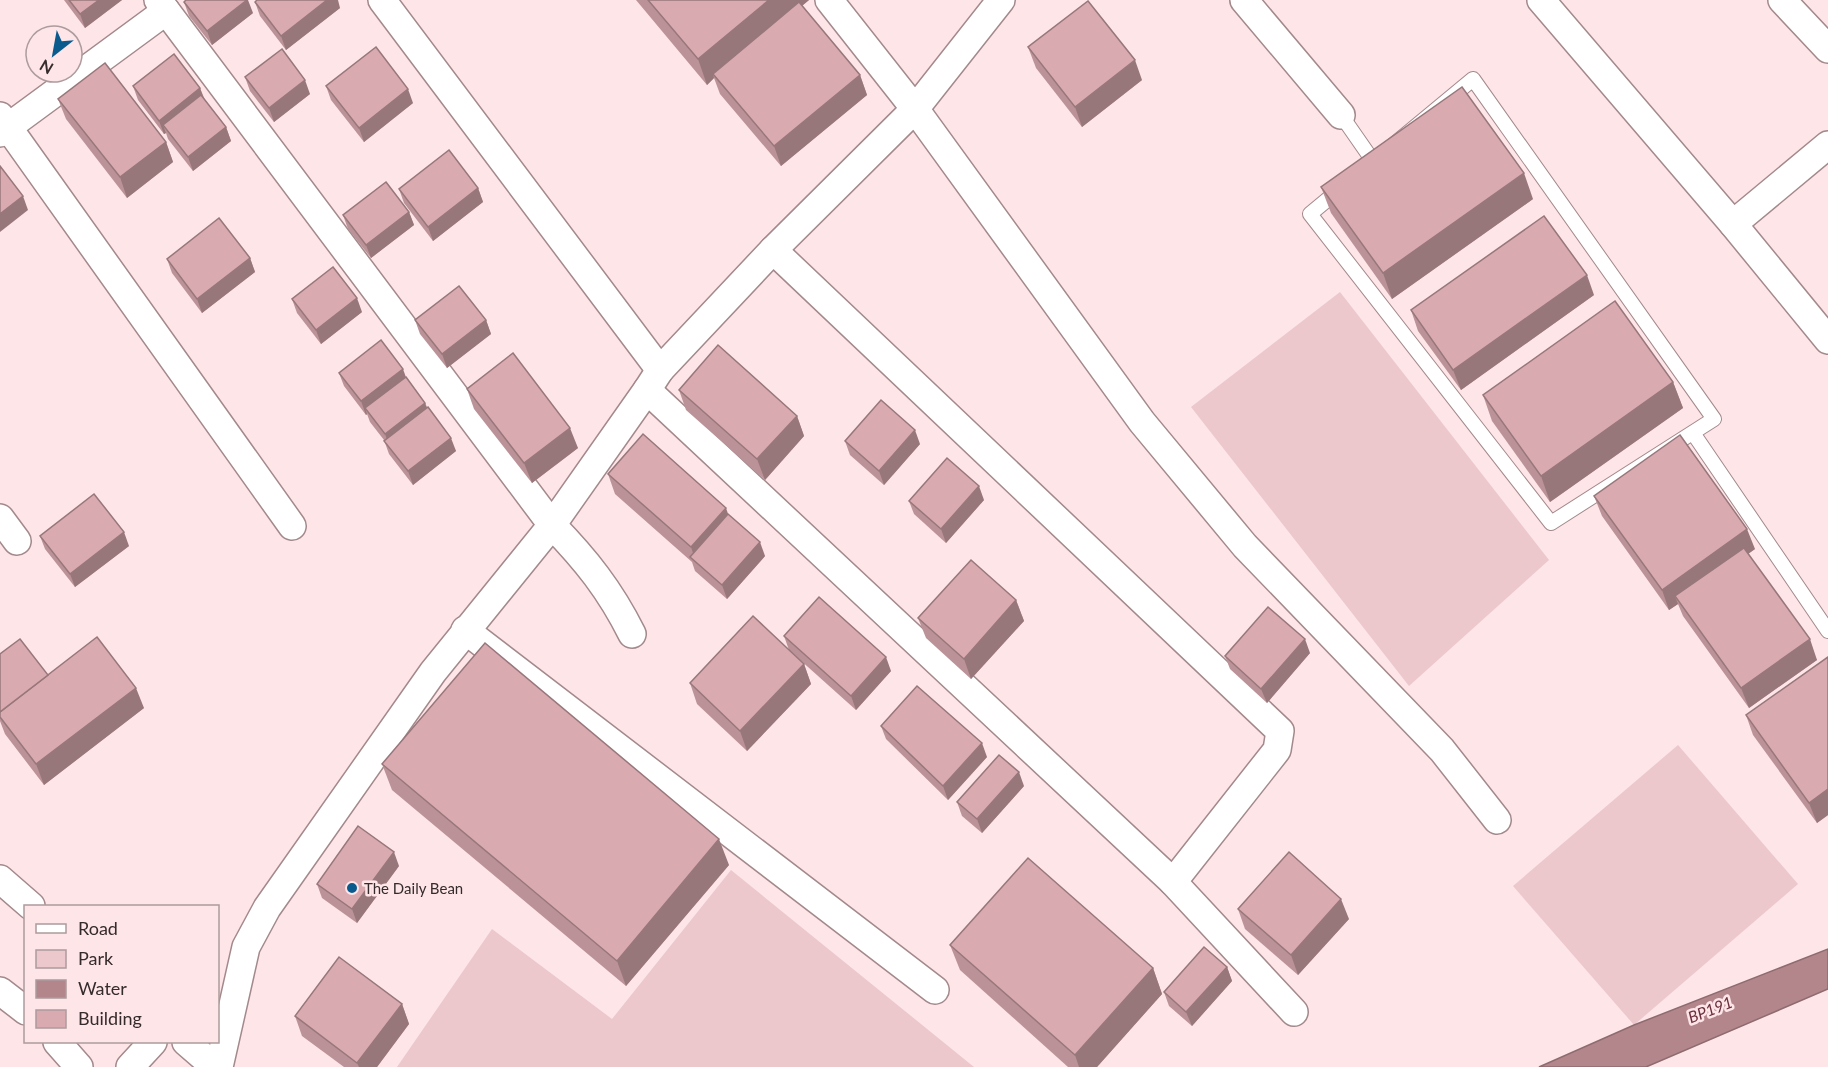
<svg xmlns="http://www.w3.org/2000/svg" width="1828" height="1067" font-family="Lato,sans-serif">
<style>
.green{fill:#ecc8cd}
.water{fill:#b3868c;stroke:#8e6b6f;stroke-width:1.5}
.lines{fill:none;stroke-linecap:round;stroke-linejoin:round}
.lane-casing{stroke:#a3898c;stroke-width:16}
.street-casing{stroke:#a3898c;stroke-width:30}
.lane{stroke:#fff;stroke-width:14}
.street{stroke:#fff;stroke-width:27}
.wall{fill:#bb9297}
.shaded-wall{fill:#98777b}
.building{fill:#d9aab0;stroke:#98777b;stroke-width:1.5}
.poi-dot{fill:#0a5a8d;stroke:#fde5e8;stroke-width:2}
.labels{text-anchor:middle;dominant-baseline:central;stroke-width:5;stroke-linejoin:round;paint-order:stroke}
.poi-label{font-size:15px;fill:#362b2c;stroke:#fde5e8;text-anchor:start}
.water-label{font-size:16px;font-style:italic;fill:#6b2f3b;stroke:#fde5e8}
</style>
<rect width="100%" height="100%" fill="#fde5e8"/>
<g class="green">
<polygon points="1340,292 1549,560 1409,686 1191,407"/>
<polygon points="1678,745 1798,884 1634,1025 1513,886"/>
<polygon points="731,870 974,1067 397,1067 492,929 612,1019"/>
</g>
<polygon class="water" points="1828,949 1828,989 1646,1067 1539,1067 1634,1025"/>
<g class="lines">
<g class="lane-casing">
<g id="lane">
<polygon points="1473,79 1714,419 1551,523 1310,214"/>
<polyline points="1341,115 1373,161"/>
<polyline points="1693,433 1828,631"/>
</g>
</g>
<g class="street-casing">
<g id="street">
<path d="M 158,0 L 552,525 C 586,560 610,590 632,634"/>
<polyline points="382,0 660,370"/>
<polyline points="829,0 915,109 1001,0"/>
<polyline points="1244,0 1341,115"/>
<polyline points="1541,0 1733,224 1828,145"/>
<polyline points="1782,0 1828,49"/>
<polyline points="0,116 292,526"/>
<polyline points="0,133 166,11"/>
<polyline points="1733,224 1828,340"/>
<polyline points="773,250 1280,731 1277,750 1173,882"/>
<polyline points="647,390 660,370 773,250 915,109 1142,422 1245,546 1442,750 1497,820"/>
<polyline points="0,518 17,541"/>
<polyline points="465,630 935,990"/>
<polyline points="0,879 31,906"/>
<polyline points="0,991 26,1011"/>
<polyline points="57,1042 79,1067"/>
<polyline points="186,1042 215,1067"/>
<polyline points="130,1067 153,1042"/>
<polyline points="219,1067 246,947 267,908 433,672 552,525 647,390 1173,882 1294,1012"/>
</g>
</g>
<use href="#lane" class="lane"/>
<use href="#street" class="street"/>
</g>
<g class="wall">
<polygon points="64,0 122,0 85,28"/>
<polygon points="636,0 809,0 802,6 860,75 867,95 781,166 720,94 714,78 707,85"/>
<polygon points="184,2 253,13 212,45 189,16"/>
<polygon points="255,2 340,8 286,50 260,16"/>
<polygon points="1028,47 1142,80 1082,127 1036,68"/>
<polygon points="245,77 310,94 274,122 250,91"/>
<polygon points="133,86 200,88 205,100 226,127 231,141 193,171 168,139 166,133 164,134 138,100"/>
<polygon points="326,86 413,103 364,142 331,100"/>
<polygon points="58,99 166,142 173,162 127,198 66,119"/>
<polygon points="1321,187 1533,199 1392,299 1331,213"/>
<polygon points="478,188 483,202 433,241 404,203 399,189"/>
<polygon points="409,212 414,225 371,258 348,229 343,215"/>
<polygon points="250,258 255,272 202,313 172,273 167,259"/>
<polygon points="1594,295 1461,390 1418,331 1411,310"/>
<polygon points="292,299 362,312 321,344 297,313"/>
<polygon points="415,320 486,320 491,334 447,368 420,334"/>
<polygon points="339,373 406,377 425,403 427,407 456,451 413,485 389,454 384,440 370,422 367,414 366,415 344,386"/>
<polygon points="1673,382 1683,408 1550,502 1492,421 1483,395"/>
<polygon points="467,389 578,448 532,483 474,409"/>
<polygon points="679,390 797,416 804,436 765,480 686,410"/>
<polygon points="845,441 920,444 884,485 850,455"/>
<polygon points="608,474 728,514 765,556 727,599 695,571 692,562 615,494"/>
<polygon points="1594,496 1755,549 1748,554 1817,660 1749,708 1683,616 1678,604 1669,610 1602,516"/>
<polygon points="984,500 946,543 914,514 909,501"/>
<polygon points="40,536 129,546 75,587 45,549"/>
<polygon points="1016,600 1024,621 971,679 926,638 918,618"/>
<polygon points="784,636 891,671 856,710 789,650"/>
<polygon points="1310,653 1267,703 1230,669 1225,656"/>
<polygon points="0,654 48,675 144,708 44,785 5,734 0,721"/>
<polygon points="1828,657 1828,815 1817,823 1753,735 1746,715"/>
<polygon points="804,664 811,684 747,751 697,704 690,683"/>
<polygon points="881,726 987,757 948,800 886,739"/>
<polygon points="382,764 729,865 626,986 392,790"/>
<polygon points="1024,786 982,833 962,816 957,802"/>
<polygon points="399,866 357,923 322,898 317,884"/>
<polygon points="1238,909 1349,919 1298,975 1245,929"/>
<polygon points="950,945 1153,968 1162,994 1097,1067 1068,1067 960,970"/>
<polygon points="1227,967 1232,981 1192,1026 1169,1006 1164,992"/>
<polygon points="402,1004 409,1024 377,1067 344,1067 302,1036 295,1016"/>
</g>
<g class="shaded-wall">
<polygon points="99,0 122,0 85,28 80,14"/>
<polygon points="247,0 248,0 253,13 212,45 207,31"/>
<polygon points="327,0 338,0 340,8 286,50 281,36"/>
<polygon points="769,0 809,0 716,77 713,74 714,78 707,85 698,59"/>
<polygon points="1135,60 1142,80 1082,127 1075,107"/>
<polygon points="860,75 867,95 781,166 774,146"/>
<polygon points="305,80 310,94 274,122 269,108"/>
<polygon points="200,88 205,102 163,125 166,133 164,134 159,121"/>
<polygon points="408,89 413,103 364,142 359,128"/>
<polygon points="226,127 231,141 193,171 188,157"/>
<polygon points="166,142 173,162 127,198 120,177"/>
<polygon points="1524,173 1533,199 1392,299 1383,273"/>
<polygon points="478,188 483,202 433,241 428,227"/>
<polygon points="23,196 28,210 0,232 0,214"/>
<polygon points="409,212 414,225 371,258 366,245"/>
<polygon points="250,258 255,272 202,313 197,299"/>
<polygon points="1587,275 1594,295 1461,390 1453,370"/>
<polygon points="357,298 362,312 321,344 316,330"/>
<polygon points="486,320 491,334 447,368 442,354"/>
<polygon points="403,369 408,383 365,408 367,414 366,415 361,401"/>
<polygon points="1673,382 1683,408 1550,502 1541,476"/>
<polygon points="425,403 430,417 390,448 385,434"/>
<polygon points="797,416 804,436 765,480 757,459"/>
<polygon points="570,428 578,448 532,483 524,463"/>
<polygon points="915,430 920,444 884,485 879,471"/>
<polygon points="451,438 456,451 413,485 408,471"/>
<polygon points="979,486 984,500 946,543 941,529"/>
<polygon points="726,508 733,528 696,562 691,547"/>
<polygon points="1747,529 1755,549 1680,602 1675,596 1678,604 1669,610 1662,590"/>
<polygon points="124,532 129,546 75,587 70,574"/>
<polygon points="760,542 765,556 727,599 722,585"/>
<polygon points="1016,600 1024,621 971,679 964,659"/>
<polygon points="1305,639 1310,653 1267,703 1261,689"/>
<polygon points="1810,639 1817,660 1749,708 1741,688"/>
<polygon points="886,657 891,671 856,710 851,696"/>
<polygon points="804,664 811,684 747,751 740,731"/>
<polygon points="136,688 144,708 44,785 36,764"/>
<polygon points="982,743 987,757 948,800 943,786"/>
<polygon points="1019,772 1024,786 982,833 977,819"/>
<polygon points="1828,789 1828,815 1817,823 1809,803"/>
<polygon points="719,839 729,865 626,986 617,961"/>
<polygon points="394,852 399,866 357,923 352,909"/>
<polygon points="1341,899 1349,919 1298,975 1291,955"/>
<polygon points="1227,967 1232,981 1192,1026 1186,1012"/>
<polygon points="1153,968 1162,994 1097,1067 1079,1067 1075,1055"/>
<polygon points="402,1004 409,1024 377,1067 359,1067 357,1063"/>
</g>
<g class="building">
<polygon points="69,0 99,0 80,14"/>
<polygon points="186,0 247,0 207,31 184,2"/>
<polygon points="257,0 327,0 281,36 255,2"/>
<polygon points="648,0 769,0 698,59"/>
<polygon points="1088,1 1135,60 1075,107 1028,47"/>
<polygon points="799,2 860,75 774,146 713,74"/>
<polygon points="376,47 408,89 359,128 326,86"/>
<polygon points="282,49 305,80 269,108 245,77"/>
<polygon points="174,54 200,88 159,121 133,86"/>
<polygon points="105,63 166,142 120,177 58,99"/>
<polygon points="1462,87 1524,173 1383,273 1321,187"/>
<polygon points="201,95 226,127 188,157 163,125"/>
<polygon points="449,150 478,188 428,227 399,189"/>
<polygon points="0,166 23,196 0,214"/>
<polygon points="386,182 409,212 366,245 343,215"/>
<polygon points="1544,216 1587,275 1453,370 1411,310"/>
<polygon points="219,218 250,258 197,299 167,259"/>
<polygon points="333,267 357,298 316,330 292,299"/>
<polygon points="459,286 486,320 442,354 415,320"/>
<polygon points="1615,301 1673,382 1541,476 1483,395"/>
<polygon points="381,340 403,369 361,401 339,373"/>
<polygon points="718,345 797,416 757,459 679,390"/>
<polygon points="513,353 570,428 524,463 467,389"/>
<polygon points="406,377 425,403 385,434 365,408"/>
<polygon points="881,400 915,430 879,471 845,441"/>
<polygon points="428,407 451,438 408,471 384,441"/>
<polygon points="643,434 726,508 691,547 608,474"/>
<polygon points="1680,435 1747,529 1662,590 1594,496"/>
<polygon points="947,458 979,486 941,529 909,501"/>
<polygon points="94,494 124,532 70,574 40,536"/>
<polygon points="728,514 760,542 722,585 690,557"/>
<polygon points="1744,548 1810,639 1741,688 1675,596"/>
<polygon points="971,560 1016,600 964,659 918,618"/>
<polygon points="819,597 886,657 851,696 784,636"/>
<polygon points="1268,607 1305,639 1261,689 1225,656"/>
<polygon points="753,616 804,664 740,731 690,683"/>
<polygon points="97,637 136,688 36,764 0,717 0,712"/>
<polygon points="20,639 48,675 0,712 0,654"/>
<polygon points="485,643 719,839 617,961 382,764"/>
<polygon points="1828,657 1828,789 1809,803 1746,715"/>
<polygon points="917,686 982,743 943,786 881,726"/>
<polygon points="999,755 1019,772 977,819 957,802"/>
<polygon points="358,826 394,852 352,909 317,884"/>
<polygon points="1289,852 1341,899 1291,955 1238,909"/>
<polygon points="1028,858 1153,968 1075,1055 950,945"/>
<polygon points="1204,947 1227,967 1186,1012 1164,992"/>
<polygon points="339,957 402,1004 357,1063 295,1016"/>
</g>
<circle class="poi-dot" cx="352" cy="888" r="6"/>
<g class="labels">
<g class="poi-label">
<text x="364" y="888">The Daily Bean</text>
</g>
<g class="water-label">
<text transform="translate(1710 1009) rotate(-21)">BP191</text>
</g>
</g>
<rect x="24" y="905" width="195" height="138" fill="#fde5e8" stroke="#ad9b9d" stroke-width="1.5"/>
<rect x="36" y="924" width="30" height="9" fill="#ffffff" stroke="#ad9b9d" stroke-width="1.5"/>
<text x="78" y="935" font-size="18" fill="#362b2c">Road</text>
<rect x="36" y="950" width="30" height="18" fill="#ecc8cd" stroke="#ad9b9d" stroke-width="1.5"/>
<text x="78" y="965" font-size="18" fill="#362b2c">Park</text>
<rect x="36" y="980" width="30" height="18" fill="#b3868c" stroke="#ad9b9d" stroke-width="1.5"/>
<text x="78" y="995" font-size="18" fill="#362b2c">Water</text>
<rect x="36" y="1010" width="30" height="18" fill="#d9aab0" stroke="#ad9b9d" stroke-width="1.5"/>
<text x="78" y="1025" font-size="18" fill="#362b2c">Building</text>
<g transform="translate(54 54) rotate(211)"><circle r="28" fill="#fde5e8" stroke="#ad9b9d" stroke-width="1.5"/>
<path d="M0-4.5L10 22L0 15L-10 22Z" fill="#0a5a8d"/>
<text y="-9" font-size="16" font-weight="bold" text-anchor="middle" fill="#362b2c">N</text>
</g>
</svg>
